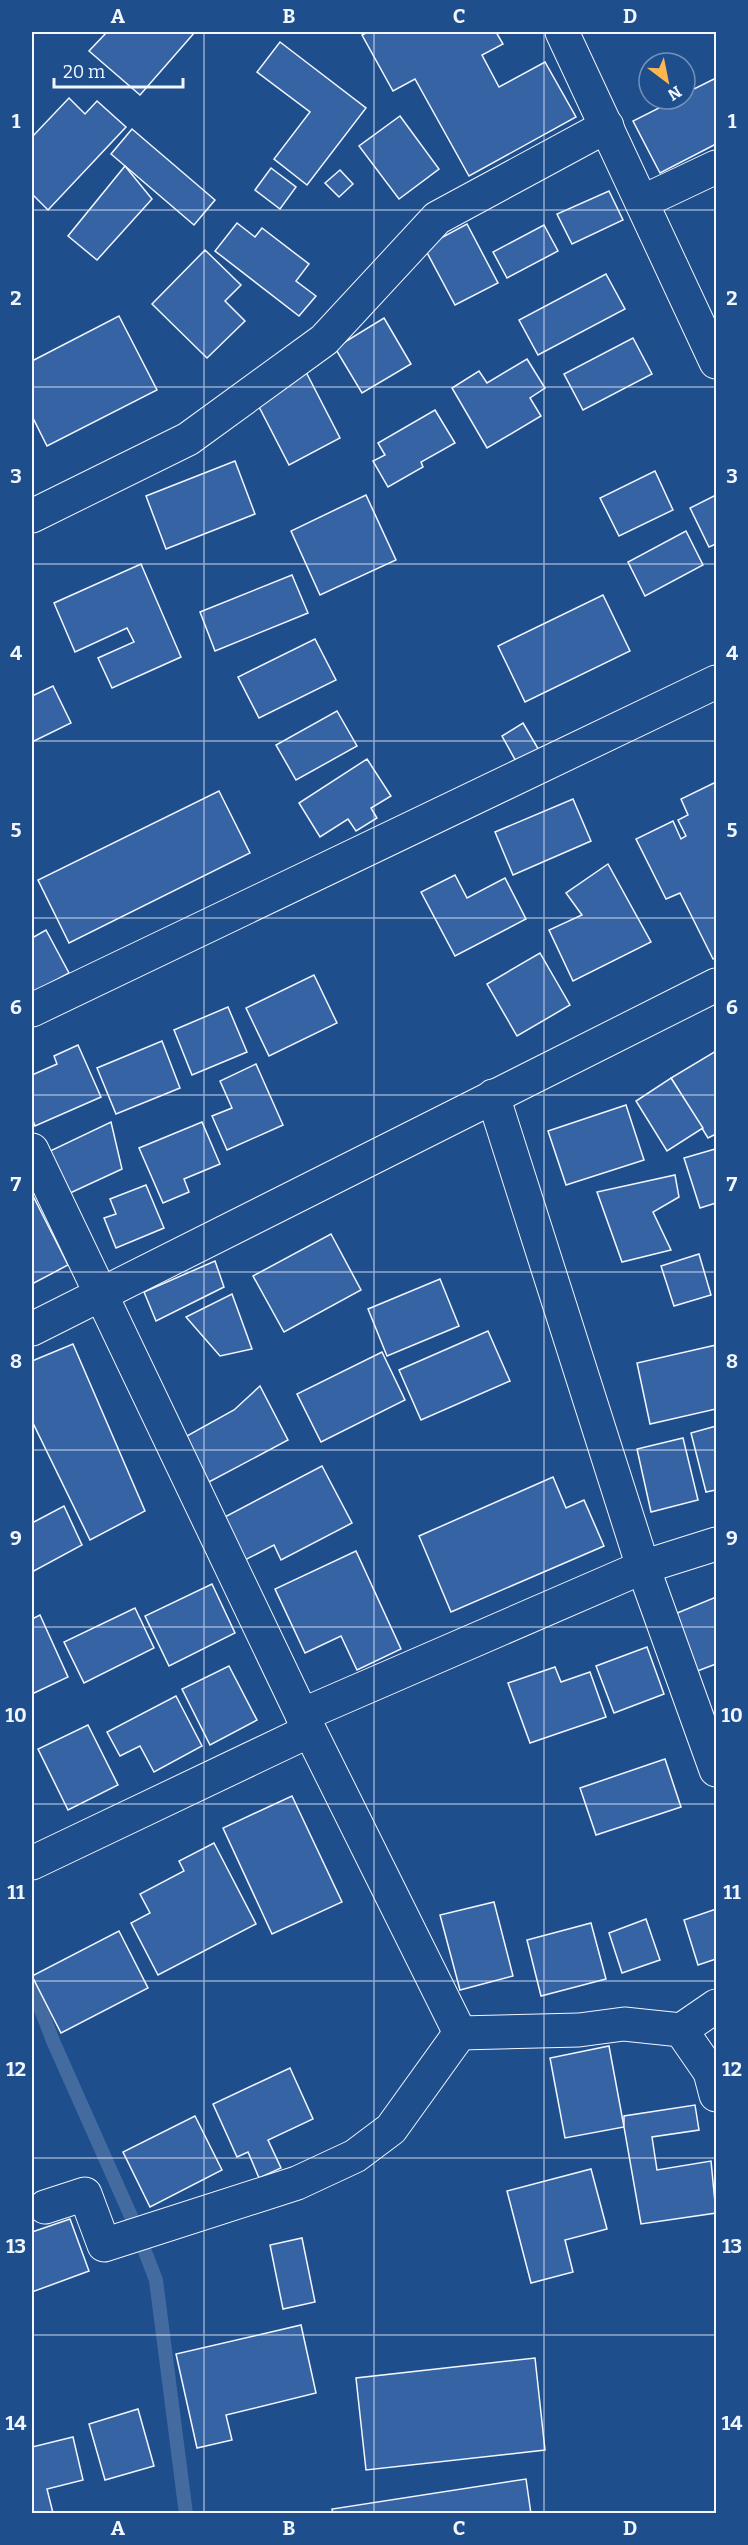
<svg xmlns="http://www.w3.org/2000/svg" width="748" height="2545" font-family="Bitter,serif">
<style>
.lines{fill:none;stroke-linecap:round;stroke-linejoin:round}
.stream{stroke:#446ba0;stroke-width:14}
.building{fill:#3563a3;stroke:#f2f6ff;stroke-width:1.5}
.minor-casing{stroke:#f2f6ff;stroke-width:35}
.minor{stroke:#1f4e8c;stroke-width:33}
.grid{fill:none;stroke:#f2f6ff;stroke-width:1.5;stroke-opacity:0.55}
.neatline{fill:none;stroke:#f2f6ff;stroke-width:2}
.grid-label{font-size:20px;text-anchor:middle;font-weight:bold;fill:#f2f6ff}
</style>
<rect width="100%" height="100%" fill="#1f4e8c"/>
<g class="lines">
<polyline class="stream" points="32,1986 53,2041 134,2223 156,2280 186,2514"/>
</g>
<g class="building">
<polygon points="107,32 195,32 140,95 89,51"/>
<polygon points="368,32 496,32 503,44 482,55 499,87 545,62 576,117 469,176 415,79 393,91 362,35"/>
<polygon points="280,42 366,108 307,185 274,159 310,112 257,72"/>
<polygon points="716,78 716,144 660,173 633,121 669,103 667,99 685,99 685,91 686,93"/>
<polygon points="69,98 85,114 97,101 126,127 48,210 32,194 32,137"/>
<polygon points="400,116 439,169 399,199 359,146"/>
<polygon points="132,129 215,200 194,225 111,154"/>
<polygon points="125,166 152,199 97,260 68,236"/>
<polygon points="271,168 296,187 280,209 255,190"/>
<polygon points="340,170 353,184 339,197 325,183"/>
<polygon points="609,191 623,220 572,244 557,214"/>
<polygon points="237,223 255,237 262,228 309,264 296,281 316,296 299,316 215,251"/>
<polygon points="467,224 498,283 455,305 424,247"/>
<polygon points="544,225 558,251 507,278 493,252"/>
<polygon points="205,250 241,285 225,301 245,321 207,358 152,304"/>
<polygon points="606,274 625,309 538,355 519,320"/>
<polygon points="119,316 157,390 47,446 32,416 32,361"/>
<polygon points="384,318 411,364 362,393 335,348"/>
<polygon points="633,338 652,374 583,410 564,374"/>
<polygon points="527,359 545,388 530,398 541,416 487,448 452,388 479,371 487,383"/>
<polygon points="306,372 340,438 289,465 255,399"/>
<polygon points="435,410 455,443 421,462 423,467 388,487 373,461 385,455 378,443"/>
<polygon points="235,461 255,514 166,549 146,496"/>
<polygon points="655,471 673,510 619,536 600,498"/>
<polygon points="366,495 396,560 320,595 291,531"/>
<polygon points="716,495 716,544 709,547 690,508"/>
<polygon points="686,531 703,565 645,596 628,562"/>
<polygon points="141,564 181,657 112,688 98,658 134,642 127,628 75,652 54,603"/>
<polygon points="292,575 308,613 215,651 200,612"/>
<polygon points="603,595 630,651 525,702 498,646"/>
<polygon points="315,639 336,680 259,718 238,677"/>
<polygon points="53,686 71,723 32,742 32,696"/>
<polygon points="337,711 357,746 296,780 276,745"/>
<polygon points="523,723 540,752 518,765 502,736"/>
<polygon points="367,759 391,796 371,808 377,818 356,831 348,819 320,837 299,803"/>
<polygon points="716,782 716,957 713,959 680,893 666,899 636,839 673,821 681,839 686,836 678,820 688,815 681,799"/>
<polygon points="219,791 250,853 69,943 38,880"/>
<polygon points="573,799 591,841 513,875 495,832"/>
<polygon points="608,864 651,942 573,981 549,930 582,915 566,893"/>
<polygon points="455,875 467,898 505,878 526,919 455,956 421,892"/>
<polygon points="46,930 69,973 32,993 32,938"/>
<polygon points="540,953 570,1005 517,1036 487,984"/>
<polygon points="314,975 337,1023 269,1056 246,1008"/>
<polygon points="228,1007 247,1052 192,1075 174,1030"/>
<polygon points="162,1041 180,1088 116,1114 97,1068"/>
<polygon points="78,1045 101,1097 35,1126 32,1118 32,1075 57,1064 54,1056"/>
<polygon points="716,1051 716,1134 708,1138 671,1078"/>
<polygon points="256,1064 283,1125 227,1150 212,1116 232,1108 220,1081"/>
<polygon points="671,1078 703,1128 667,1151 636,1101"/>
<polygon points="626,1105 644,1160 566,1185 548,1131"/>
<polygon points="111,1122 122,1169 68,1194 48,1152"/>
<polygon points="202,1122 220,1164 184,1179 189,1192 163,1203 139,1148"/>
<polygon points="715,1149 716,1203 700,1208 684,1158"/>
<polygon points="675,1175 679,1197 653,1212 671,1250 622,1262 597,1192"/>
<polygon points="146,1185 164,1228 116,1248 104,1218 116,1214 110,1199"/>
<polygon points="32,1194 68,1265 32,1284"/>
<polygon points="331,1234 361,1290 284,1332 253,1276"/>
<polygon points="699,1254 711,1295 674,1306 661,1266"/>
<polygon points="215,1261 224,1287 156,1321 144,1292"/>
<polygon points="440,1279 459,1326 387,1356 368,1309"/>
<polygon points="232,1294 252,1349 220,1356 186,1317"/>
<polygon points="488,1331 510,1381 421,1420 399,1370"/>
<polygon points="73,1344 145,1511 90,1540 32,1421 32,1361"/>
<polygon points="716,1345 716,1409 650,1424 637,1363"/>
<polygon points="382,1352 405,1400 321,1442 297,1394"/>
<polygon points="260,1386 288,1440 209,1482 185,1437 234,1410"/>
<polygon points="716,1426 716,1490 706,1492 691,1433"/>
<polygon points="683,1438 698,1500 651,1512 637,1449"/>
<polygon points="322,1466 352,1523 281,1560 274,1545 241,1562 219,1520"/>
<polygon points="553,1477 566,1508 584,1500 604,1546 451,1612 419,1536"/>
<polygon points="64,1506 82,1545 32,1572 32,1523"/>
<polygon points="356,1551 401,1649 357,1670 341,1636 305,1653 275,1589"/>
<polygon points="212,1584 235,1633 169,1666 145,1616"/>
<polygon points="716,1597 716,1664 692,1673 670,1616"/>
<polygon points="135,1608 154,1648 84,1683 64,1642"/>
<polygon points="40,1615 68,1677 32,1694 32,1619"/>
<polygon points="647,1647 664,1694 614,1713 596,1666"/>
<polygon points="229,1666 257,1720 210,1745 182,1689"/>
<polygon points="555,1667 561,1682 590,1672 606,1717 530,1743 508,1683"/>
<polygon points="176,1696 202,1746 154,1772 140,1746 120,1756 107,1732"/>
<polygon points="88,1725 118,1785 68,1810 38,1749"/>
<polygon points="665,1759 681,1807 596,1835 580,1788"/>
<polygon points="292,1796 342,1902 272,1934 223,1828"/>
<polygon points="214,1843 256,1924 158,1975 131,1923 150,1913 140,1894 184,1871 179,1861"/>
<polygon points="494,1902 513,1976 460,1990 440,1915"/>
<polygon points="716,1909 716,1959 698,1965 684,1920"/>
<polygon points="646,1919 660,1960 622,1973 609,1933"/>
<polygon points="591,1923 606,1979 541,1996 527,1940"/>
<polygon points="119,1931 148,1988 61,2033 32,1976"/>
<polygon points="609,2046 624,2127 565,2138 550,2058"/>
<polygon points="290,2068 313,2119 268,2140 281,2168 259,2178 248,2152 237,2157 213,2104"/>
<polygon points="695,2105 699,2130 652,2137 657,2170 711,2161 716,2213 641,2224 624,2127 624,2116"/>
<polygon points="195,2116 222,2170 150,2207 123,2152"/>
<polygon points="591,2169 607,2229 565,2240 573,2272 531,2283 507,2191"/>
<polygon points="70,2219 89,2271 32,2292 32,2232"/>
<polygon points="302,2238 315,2302 283,2309 270,2245"/>
<polygon points="301,2325 316,2393 226,2415 232,2440 197,2448 176,2354"/>
<polygon points="535,2358 545,2450 366,2470 356,2378"/>
<polygon points="138,2409 154,2466 105,2480 89,2424"/>
<polygon points="73,2437 83,2480 47,2489 53,2513 32,2514 32,2447"/>
<polygon points="526,2479 531,2514 333,2514 332,2509"/>
</g>
<g class="lines">
<g class="minor-casing">
<g id="minor">
<polyline points="562,32 716,362"/>
<polyline points="642,202 716,167"/>
<polyline points="32,516 188,439 324,340 437,218 607,126"/>
<polyline points="32,1010 716,682"/>
<polyline points="493,1096 643,1567 716,1770"/>
<polyline points="32,1150 302,1715 460,2033"/>
<polyline points="32,1329 716,985"/>
<polyline points="302,1715 643,1567 716,1544"/>
<polyline points="32,1863 309,1731"/>
<polyline points="681,2030 716,2006"/>
<polyline points="460,2033 579,2030 624,2024 681,2030 710,2072 716,2095"/>
<polyline points="45,2207 85,2194 104,2245 297,2183 355,2156 391,2129 460,2033"/>
</g>
</g>
<use href="#minor" class="minor"/>
</g>
<path class="grid" d="M 204,32 L 204,2514M 374,32 L 374,2514M 544,32 L 544,2514M 32,210 L 716,210M 32,387 L 716,387M 32,564 L 716,564M 32,741 L 716,741M 32,918 L 716,918M 32,1095 L 716,1095M 32,1272 L 716,1272M 32,1450 L 716,1450M 32,1627 L 716,1627M 32,1804 L 716,1804M 32,1981 L 716,1981M 32,2158 L 716,2158M 32,2335 L 716,2335"/>
<rect width="748" height="2545" fill="none" stroke="#1f4e8c" stroke-width="66"/>
<g transform="translate(667 81) rotate(148)"><circle r="28" fill="#1f4e8c" stroke="#7391ba" stroke-width="1.5"/>
<path d="M0-4.5L10 22L0 15L-10 22Z" fill="#ffb74d"/>
<text y="-9" font-size="16" font-weight="bold" text-anchor="middle" fill="#f2f6ff">N</text>
</g>
<path d="M54 78v9h129v-9" fill="none" stroke="#f2f6ff" stroke-width="3"/>
<text x="63" y="78" font-size="18" fill="#f2f6ff" stroke="#1f4e8c" stroke-width="4.5" paint-order="stroke">20 m</text>
<rect x="33" y="33" width="682" height="2479" class="neatline"/>
<g class="grid-label">
<text x="118" y="23">A</text>
<text x="289" y="23">B</text>
<text x="459" y="23">C</text>
<text x="630" y="23">D</text>
<text x="16" y="128">1</text>
<text x="732" y="128">1</text>
<text x="16" y="305">2</text>
<text x="732" y="305">2</text>
<text x="16" y="483">3</text>
<text x="732" y="483">3</text>
<text x="16" y="660">4</text>
<text x="732" y="660">4</text>
<text x="16" y="837">5</text>
<text x="732" y="837">5</text>
<text x="16" y="1014">6</text>
<text x="732" y="1014">6</text>
<text x="16" y="1191">7</text>
<text x="732" y="1191">7</text>
<text x="16" y="1368">8</text>
<text x="732" y="1368">8</text>
<text x="16" y="1545">9</text>
<text x="732" y="1545">9</text>
<text x="16" y="1722">10</text>
<text x="732" y="1722">10</text>
<text x="16" y="1899">11</text>
<text x="732" y="1899">11</text>
<text x="16" y="2076">12</text>
<text x="732" y="2076">12</text>
<text x="16" y="2253">13</text>
<text x="732" y="2253">13</text>
<text x="16" y="2430">14</text>
<text x="732" y="2430">14</text>
<text x="118" y="2535">A</text>
<text x="289" y="2535">B</text>
<text x="459" y="2535">C</text>
<text x="630" y="2535">D</text>
</g>
</svg>
